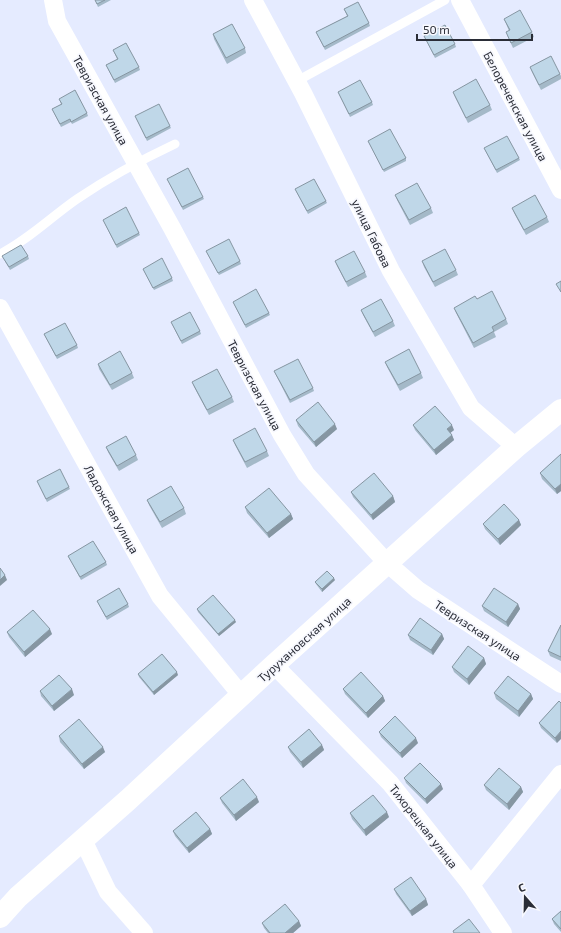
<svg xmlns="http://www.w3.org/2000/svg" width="561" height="933" font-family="'Exo 2',sans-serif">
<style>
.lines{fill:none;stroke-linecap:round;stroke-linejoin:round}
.service{stroke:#fff;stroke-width:9}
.minor{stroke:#fff;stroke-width:18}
.tertiary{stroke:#fff;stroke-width:22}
.wall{fill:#a4b9c8}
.shaded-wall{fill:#8696a2}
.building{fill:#bfd7e8;stroke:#8696a2}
.labels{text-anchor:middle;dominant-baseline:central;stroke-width:3.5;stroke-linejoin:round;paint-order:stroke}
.street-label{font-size:12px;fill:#2a2d37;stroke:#f7f8fe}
</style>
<rect width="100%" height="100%" fill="#e5ebff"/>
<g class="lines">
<g class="service">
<polyline points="297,81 445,0"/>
<path d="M 0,254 C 28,240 51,217 77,199 C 108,178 141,160 175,144"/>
</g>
<g class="minor">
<polyline points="53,0 57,21 172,228 282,435 306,474 387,563 418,590 561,684"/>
<polyline points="253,0 303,93 391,271 471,408 516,447"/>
<polyline points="460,0 561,190"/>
<polyline points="0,308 160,596 242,696"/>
<polyline points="274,665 390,783 471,885 561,774"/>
<polyline points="83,840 108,892 144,933"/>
<polyline points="471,885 503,933"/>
</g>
<polyline class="tertiary" points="0,917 18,897 128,800 274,665 516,447 561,410"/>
</g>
<g class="wall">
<polygon points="95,0 111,0 98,7"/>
<polygon points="344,9 369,23 370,26 325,50 316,32 347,16"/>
<polygon points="504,19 532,32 534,37 513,48 508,37 506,32 509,31"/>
<polygon points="213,34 245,48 246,53 227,64 214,39"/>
<polygon points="424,36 455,44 456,47 435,58"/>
<polygon points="113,50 139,67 140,70 115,83 106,65 117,59"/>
<polygon points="530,67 560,74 561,76 561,79 541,90 532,72"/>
<polygon points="338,92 372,102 373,105 350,117"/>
<polygon points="453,92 490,105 492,110 468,123 455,97"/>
<polygon points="59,99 87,113 88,116 72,124 71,122 61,127 52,109 61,104"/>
<polygon points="135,116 170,126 171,128 147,141"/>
<polygon points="368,141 406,158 406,161 384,172"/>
<polygon points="484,148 519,158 520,160 497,173"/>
<polygon points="167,179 203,197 204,199 183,210"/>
<polygon points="295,189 326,201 327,203 308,214"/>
<polygon points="395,195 431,208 433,213 410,225 397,200"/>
<polygon points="512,208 547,217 549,222 526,235 514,213"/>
<polygon points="103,220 139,233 140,235 117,248"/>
<polygon points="206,251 240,261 241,264 219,275"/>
<polygon points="2,256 28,256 29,259 10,270"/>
<polygon points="335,261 365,272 367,277 348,287 337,266"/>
<polygon points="422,261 456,270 458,275 435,287 424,267"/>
<polygon points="143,269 172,278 173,281 154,290"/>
<polygon points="477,299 506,319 508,324 494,332 496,337 474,348 456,313 454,308"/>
<polygon points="233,302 269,313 270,315 246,328"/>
<polygon points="361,310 393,321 395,326 375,337 363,315"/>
<polygon points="171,322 200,331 201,334 182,344"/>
<polygon points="44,334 77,345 78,348 57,359"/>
<polygon points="385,362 421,373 423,378 400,391 387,367"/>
<polygon points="98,364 132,373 134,378 112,390 99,369"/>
<polygon points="274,371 313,388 314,391 290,403"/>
<polygon points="192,382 232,397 234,402 209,415 194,387"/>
<polygon points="296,420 337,429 316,447 298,426"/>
<polygon points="413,425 454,430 450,433 452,435 454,440 436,455 415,430"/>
<polygon points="233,440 267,451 269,456 247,468 235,445"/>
<polygon points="106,447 136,455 138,460 119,471 108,452"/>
<polygon points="561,454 561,491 557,494 542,479 540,473"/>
<polygon points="37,481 69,487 70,489 47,502"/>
<polygon points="351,492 393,496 395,502 373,520 353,497"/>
<polygon points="147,500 184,508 186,514 162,528 149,505"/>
<polygon points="245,507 291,514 293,519 269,538 247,513"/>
<polygon points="519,520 521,525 500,545 485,529 483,524"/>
<polygon points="68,556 106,562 107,565 81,580"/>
<polygon points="335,580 322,592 316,584 315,582"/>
<polygon points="97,601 128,604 129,607 107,620"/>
<polygon points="518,604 520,609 508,627 484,611 482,606"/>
<polygon points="197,609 236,622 219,636 198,612"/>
<polygon points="561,625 561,661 550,656 548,651"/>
<polygon points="7,632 52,634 25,657 9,637"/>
<polygon points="442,634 444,639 433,655 410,640 408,635"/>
<polygon points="484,658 486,664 469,685 454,672 452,667"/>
<polygon points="138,674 178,675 154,695 139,677"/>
<polygon points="343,689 383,696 385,701 368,718 345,694"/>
<polygon points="40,691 74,695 54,711 41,696"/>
<polygon points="494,693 531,694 533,699 519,717 496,699"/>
<polygon points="559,701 557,743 541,728 539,723"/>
<polygon points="379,732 418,743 402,758 381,737"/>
<polygon points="59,736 105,752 84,769 60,742"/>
<polygon points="322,745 324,750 303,768 290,752 288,747"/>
<polygon points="404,778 443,789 427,804 406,783"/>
<polygon points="484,785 521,787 523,792 509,810 486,790"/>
<polygon points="220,798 259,802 236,821 222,803"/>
<polygon points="350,813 389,817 366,836 352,819"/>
<polygon points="210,829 212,834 189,853 175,836 173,831"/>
<polygon points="394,889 426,899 428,905 412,916 396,894"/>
<polygon points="561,911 561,932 554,924 552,919"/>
<polygon points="299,921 301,926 293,933 268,933 264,928 262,923"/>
</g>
<g class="shaded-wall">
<polygon points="335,424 337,429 316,447 314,442"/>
<polygon points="452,425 454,430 449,434 447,429"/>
<polygon points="452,435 454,440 436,455 434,450"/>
<polygon points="561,484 561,491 557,494 555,489"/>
<polygon points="393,496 395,502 373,520 371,515"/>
<polygon points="291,514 293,519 269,538 267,533"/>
<polygon points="519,520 521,525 500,545 498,539"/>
<polygon points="5,575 7,580 0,586 0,580"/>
<polygon points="334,578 335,580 322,592 322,589"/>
<polygon points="518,604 520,609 508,627 506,622"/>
<polygon points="235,620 236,622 219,636 218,634"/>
<polygon points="50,629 52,634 25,657 24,652"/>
<polygon points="442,634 444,639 433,655 431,650"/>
<polygon points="484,658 486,664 469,685 467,679"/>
<polygon points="177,672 178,675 154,695 153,692"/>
<polygon points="72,689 74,695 54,711 52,706"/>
<polygon points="531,694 533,699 519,717 518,711"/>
<polygon points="383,696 385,701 368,718 366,713"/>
<polygon points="561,731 561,739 557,743 555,738"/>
<polygon points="416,738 418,743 402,758 400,753"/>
<polygon points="322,745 324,750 303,768 301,762"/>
<polygon points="103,747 105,752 84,769 82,764"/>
<polygon points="441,784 443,789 427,804 425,799"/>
<polygon points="521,787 523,792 509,810 507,804"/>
<polygon points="257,797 259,802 236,821 234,815"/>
<polygon points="387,812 389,817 366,836 364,830"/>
<polygon points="210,829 212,834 189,853 187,848"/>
<polygon points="426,899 428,905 412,916 410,911"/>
<polygon points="299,921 301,926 293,933 285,933"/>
</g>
<g class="building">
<polygon points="95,0 105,0 97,4"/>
<polygon points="358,2 369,23 324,47 316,32 348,16 344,9"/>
<polygon points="520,10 532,32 511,43 506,32 510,30 504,19"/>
<polygon points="232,24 245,48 226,58 213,34"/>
<polygon points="445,25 455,44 434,55 424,36"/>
<polygon points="126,43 139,67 114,80 106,65 118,59 113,50"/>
<polygon points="551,56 560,74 539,85 530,67"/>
<polygon points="476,79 490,105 466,118 453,92"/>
<polygon points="360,80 372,102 349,114 338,92"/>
<polygon points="75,90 87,113 71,122 70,119 60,124 52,109 62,104 59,99"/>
<polygon points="159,104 170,126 146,138 135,116"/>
<polygon points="390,129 406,158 383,170 368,141"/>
<polygon points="507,136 519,158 496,170 484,148"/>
<polygon points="188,168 203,197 182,207 167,179"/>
<polygon points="314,179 326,201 307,211 295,189"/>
<polygon points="417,183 431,208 409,220 395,195"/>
<polygon points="535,195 547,217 524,230 512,208"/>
<polygon points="126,207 139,233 116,245 103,220"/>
<polygon points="229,239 240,261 218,273 206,251"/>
<polygon points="21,245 28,256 9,267 2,256"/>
<polygon points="445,249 456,270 433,282 422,261"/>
<polygon points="354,251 365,272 346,282 335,261"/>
<polygon points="162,258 172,278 153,288 143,269"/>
<polygon points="561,281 561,292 556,284"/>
<polygon points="256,289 269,313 245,325 233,302"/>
<polygon points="492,291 506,319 492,327 494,331 473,343 454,308 475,296 477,299"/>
<polygon points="381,299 393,321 373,332 361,310"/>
<polygon points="190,312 200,331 181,341 171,322"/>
<polygon points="65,323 77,345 56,356 44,334"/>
<polygon points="409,349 421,373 398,385 385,362"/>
<polygon points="120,351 132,373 110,385 98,364"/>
<polygon points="298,359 313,388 290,400 274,371"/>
<polygon points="217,369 232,397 207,410 192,382"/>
<polygon points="318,402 335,424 314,442 296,420"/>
<polygon points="435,406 452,425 447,429 452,435 434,450 413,425"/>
<polygon points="255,428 267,451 245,462 233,440"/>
<polygon points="126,436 136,455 117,466 106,447"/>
<polygon points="561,454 561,484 555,489 540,473"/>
<polygon points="60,469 69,487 46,499 37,481"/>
<polygon points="374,473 393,496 371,515 351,492"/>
<polygon points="171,486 184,508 160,522 147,500"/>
<polygon points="269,488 291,514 267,533 245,507"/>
<polygon points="504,504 519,520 498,539 483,524"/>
<polygon points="93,541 106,562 80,577 68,556"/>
<polygon points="0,568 5,575 0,580"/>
<polygon points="327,571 334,578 322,589 315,582"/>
<polygon points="119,588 128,604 106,617 97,601"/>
<polygon points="494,588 518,604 506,622 482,606"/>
<polygon points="213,595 235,620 218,634 197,609"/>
<polygon points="33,610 50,629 24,652 7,632"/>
<polygon points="420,618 442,634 431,650 408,635"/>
<polygon points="561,625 561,657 548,651"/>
<polygon points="468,646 484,658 467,679 452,667"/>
<polygon points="162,654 177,672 153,692 138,674"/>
<polygon points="361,672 383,696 366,713 343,689"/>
<polygon points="59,675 72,689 52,706 40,691"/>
<polygon points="508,676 531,694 518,711 494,693"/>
<polygon points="559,701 561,703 561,731 555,738 539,723"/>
<polygon points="395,716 416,738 400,753 379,732"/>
<polygon points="79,719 103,747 82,764 59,736"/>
<polygon points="309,729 322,745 301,762 288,747"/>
<polygon points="420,763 441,784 425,799 404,778"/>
<polygon points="499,768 521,787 507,804 484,785"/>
<polygon points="243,779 257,797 234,815 220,798"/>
<polygon points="373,795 387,812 364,830 350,813"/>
<polygon points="196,812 210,829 187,848 173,831"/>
<polygon points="411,877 426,899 410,911 394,889"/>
<polygon points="285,904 299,921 285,933 270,933 262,923"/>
<polygon points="561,911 561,929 552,919"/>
<polygon points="469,919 480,933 454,933 453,931"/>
</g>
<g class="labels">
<g class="street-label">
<text transform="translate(101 100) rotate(61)">Тевризская улица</text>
<text transform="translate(516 106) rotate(62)">Белореченская улица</text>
<text transform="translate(372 233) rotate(64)">улица Габова</text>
<text transform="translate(255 385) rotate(62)">Тевризская улица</text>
<text transform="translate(112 509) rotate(61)">Ладожская улица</text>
<text transform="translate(478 630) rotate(33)">Тевризская улица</text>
<text transform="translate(304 639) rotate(-42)">Турухановская улица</text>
<text transform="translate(424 826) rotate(52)">Тихорецкая улица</text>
</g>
</g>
<g transform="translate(525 897) rotate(340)" stroke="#f7f8fe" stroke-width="3" paint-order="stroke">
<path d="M0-3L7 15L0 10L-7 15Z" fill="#2a2d37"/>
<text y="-6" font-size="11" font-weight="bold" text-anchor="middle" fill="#2a2d37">С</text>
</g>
<path d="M417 34v6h115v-6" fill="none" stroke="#2a2d37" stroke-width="2"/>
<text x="423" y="34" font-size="12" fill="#2a2d37" stroke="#f7f8fe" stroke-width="3" paint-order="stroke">50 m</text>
</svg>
